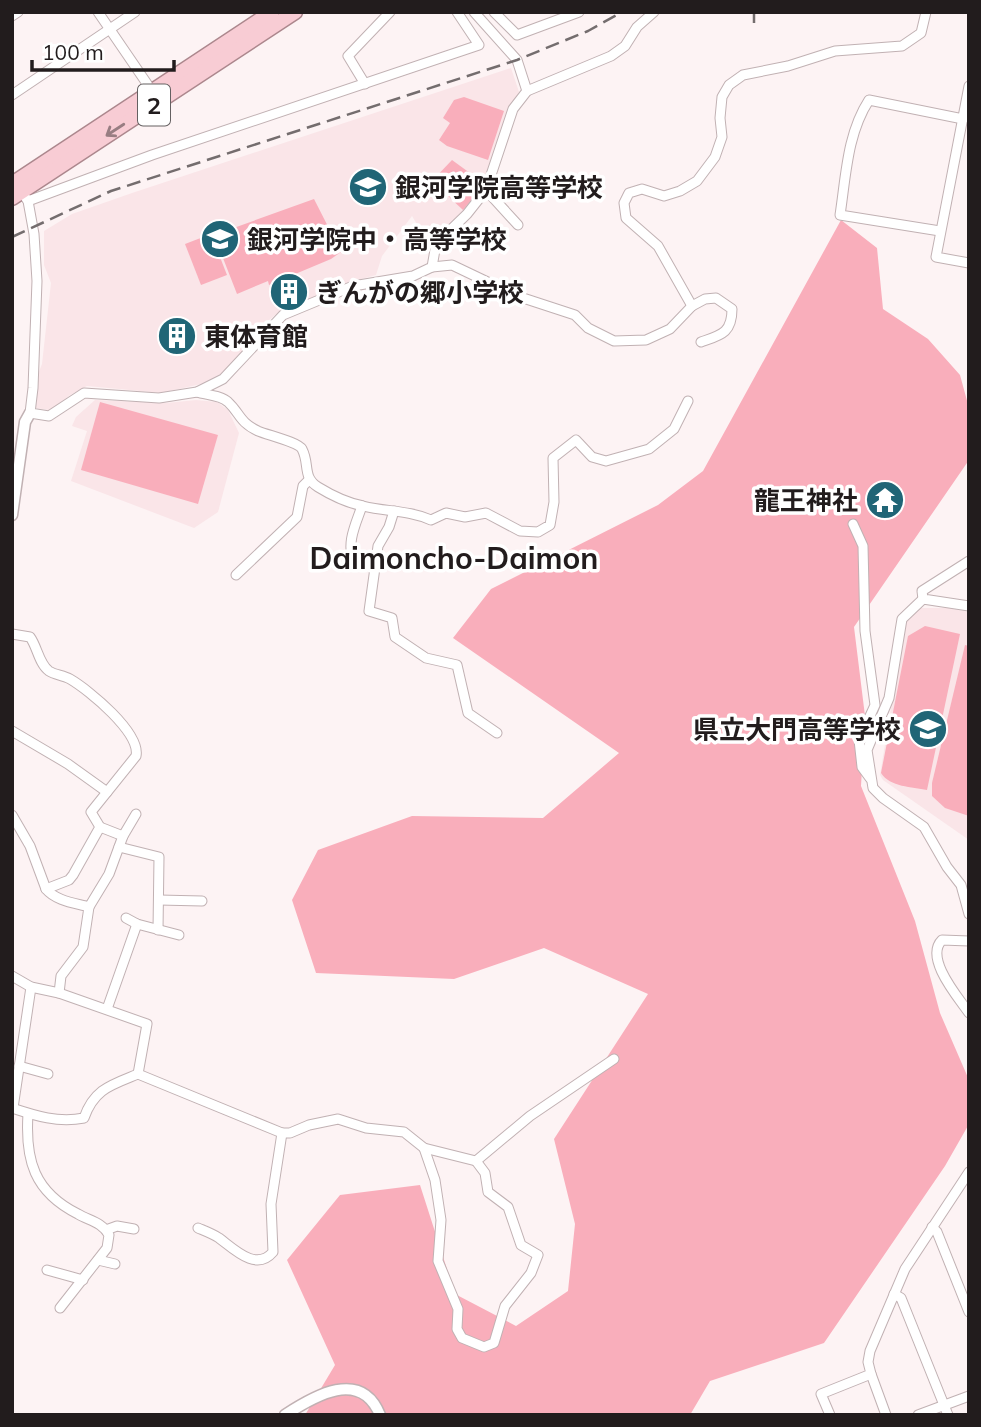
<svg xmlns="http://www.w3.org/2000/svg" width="981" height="1427" font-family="Mulish,'Noto Sans JP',sans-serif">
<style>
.built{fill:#fae5e8}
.green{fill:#f9aebb}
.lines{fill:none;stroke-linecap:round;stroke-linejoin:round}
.minor-casing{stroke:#c1b1b3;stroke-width:11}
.tertiary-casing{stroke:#c1b1b3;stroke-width:13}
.trunk-casing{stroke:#ac878d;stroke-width:17}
.minor{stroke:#fff;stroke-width:9}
.tertiary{stroke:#fff;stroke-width:10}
.trunk{stroke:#f8ccd4;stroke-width:14}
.rail{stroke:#746d6e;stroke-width:2.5;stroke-dasharray:14 7;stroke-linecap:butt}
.oneway{stroke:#987d82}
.labels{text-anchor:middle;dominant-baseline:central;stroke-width:7;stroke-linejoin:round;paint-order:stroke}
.shield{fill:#fff;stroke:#646061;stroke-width:2}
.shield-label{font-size:24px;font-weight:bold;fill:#221c1d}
.poi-label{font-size:26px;font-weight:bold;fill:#221c1d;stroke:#fff;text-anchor:start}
.quarter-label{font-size:30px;font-weight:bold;fill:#221c1d;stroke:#fff}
</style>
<rect width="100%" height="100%" fill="#fdf3f4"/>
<g class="built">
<polygon points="511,68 519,92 505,116 487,184 464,212 430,246 412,216 382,256 376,275 343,284 275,315 267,322 241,359 220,376 201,384 161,393 87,386 70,395 53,409 49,410 36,408 38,374 42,364 51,283 44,265 44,231 72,214 132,193"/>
<polygon points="95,400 166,403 196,400 217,402 228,410 239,433 218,512 194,528 71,481 87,431 72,426 76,417"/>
<polygon points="920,608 948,608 969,612 969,840 883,780 880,775 905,623 911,614"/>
</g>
<g class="green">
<polygon points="464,97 504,111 488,160 447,146 439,140 450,123 443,118 454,100"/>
<polygon points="452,160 485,184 463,210 432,181"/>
<polygon points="314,199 341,252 331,259 269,285 268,281 237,294 214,235"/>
<polygon points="841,220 877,248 883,309 928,339 960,375 969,408 969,460 854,627 865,716 861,786 915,921 940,1013 969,1080 969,1124 945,1166 824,1343 710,1381 690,1415 305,1415 335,1365 287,1260 340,1195 420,1185 455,1294 516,1326 568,1291 575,1224 554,1139 648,994 544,948 454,979 316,973 292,900 318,850 412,816 543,818 619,753 453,638 491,589 658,505 703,471"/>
<polygon points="211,234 227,275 201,285 185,244"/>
<polygon points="100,402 218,435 198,504 81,470"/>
<path d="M 925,626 L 960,634 L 927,790 C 912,787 890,787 881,773 L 908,636 Z"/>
<polygon points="965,645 969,646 969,816 945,808 932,796 932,783"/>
</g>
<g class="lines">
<g class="minor-casing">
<g id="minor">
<polyline points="98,12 152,91"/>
<polyline points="474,12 517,60 527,91"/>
<polyline points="494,12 517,35 579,12"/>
<polyline points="12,16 18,12"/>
<polyline points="365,84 348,56 390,12"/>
<polyline points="969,86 936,257 969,263"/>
<polyline points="12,95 135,12"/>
<polyline points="20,190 28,201 34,234 37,281 33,388 30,413 49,416 84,393 159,398 197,392 223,379 283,315 353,286 413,276 432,267 436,244 467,214 486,190 513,109 527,91 611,56 625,46 637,27 654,12"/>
<polyline points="486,190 518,225"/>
<polyline points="28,201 152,155 479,45 457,12"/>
<path d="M 940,231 L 840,215 C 846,176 847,134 869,100 L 963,119"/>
<path d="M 432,267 L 452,265 L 517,296 L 575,315 L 588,328 L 614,341 L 646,340 L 670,329 L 692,306 L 705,299 L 716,298 L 732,309 C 732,333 721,335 701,342"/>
<polyline points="692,306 658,246 626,218 624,203 629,193 642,189 664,196 680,191 697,181 715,157 722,137 720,118 722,97 729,85 743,75 788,66 835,51 902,46 921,33 926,12"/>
<path d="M 197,392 C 206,395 221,395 228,402 C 240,413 239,422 258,431 C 267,435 298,442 302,449 C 310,464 302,477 318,487 C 331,495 348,503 363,506 C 387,512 408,510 431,520 L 446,513 L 465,517 L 486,513 L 520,531 L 538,532 L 550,525 L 554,502 L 553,458 L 576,440 L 592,457 L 606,461 L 649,449 L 674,429 L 688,401"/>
<polyline points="394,511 389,527 378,546 369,611 392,618 395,637 426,658 457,665 468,713 497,733"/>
<polyline points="853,524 863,546 865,631 875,705 859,740 862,767 870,778"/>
<polyline points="969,561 922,591 923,599 969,606"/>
<path d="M 354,563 C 346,543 355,526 362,506"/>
<polyline points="236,575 297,517 303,486 309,480"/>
<polyline points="923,599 902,619 889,698 867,750 873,788 883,798 924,827 947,867 961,885 969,914"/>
<path d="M 12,634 L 30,637 C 37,646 39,664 49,671 C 55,675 63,675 70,679 C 89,690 141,733 136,756 L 91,812 L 100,827 L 73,875 L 69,880 L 46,889"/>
<polyline points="12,731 68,764 107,792"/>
<path d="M 12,815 L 30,846 L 46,889 C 56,901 75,903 89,907 L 83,947 L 61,976 L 59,993"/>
<polyline points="100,827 123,836"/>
<polyline points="119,847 159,857 158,930"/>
<polyline points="159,900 202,901"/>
<polyline points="89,907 109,874 123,836 136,814"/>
<polyline points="126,918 137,924 179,935"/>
<path d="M 969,941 L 942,940 C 924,958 958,997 969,1013"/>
<polyline points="12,976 31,987 59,993 147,1024 138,1074"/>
<polyline points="107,1009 137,924"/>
<polyline points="19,1066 48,1074"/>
<path d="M 12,1108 C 36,1116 58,1123 84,1118 C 94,1089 111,1085 138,1074 L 282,1133 L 290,1133 L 309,1125 L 338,1119 L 366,1128 L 404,1132 L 424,1148 L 476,1161 L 530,1116 L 614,1059"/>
<polyline points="13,1108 31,987"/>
<path d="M 28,1114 C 25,1160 34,1192 78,1214 C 90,1221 102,1222 109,1235 L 107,1248 L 60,1308"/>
<polyline points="424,1148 435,1180 441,1220 438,1261 458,1309 457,1329 462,1338 484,1347 494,1343 505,1306 531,1273 538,1255 521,1245 508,1207 488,1192 485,1173 476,1161"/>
<polyline points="932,1227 937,1232 969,1312"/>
<path d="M 198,1228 C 205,1231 213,1234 219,1238 C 234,1249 256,1272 273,1252 L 271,1204 L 282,1133"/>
<polyline points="106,1230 117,1226 134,1229"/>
<polyline points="98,1260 115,1264"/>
<polyline points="47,1270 83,1280"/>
<polyline points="894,1294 901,1298 948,1415"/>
<polyline points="871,1374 886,1415"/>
<polyline points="830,1415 821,1394 871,1374 868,1362 870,1351 905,1269 969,1172"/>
<polyline points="918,1415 969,1396"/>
</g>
</g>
<g class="tertiary-casing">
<g id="tertiary">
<polyline points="12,515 25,422 30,413"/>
<path d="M 285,1415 C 314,1396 361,1368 380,1415"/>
</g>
</g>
<g class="trunk-casing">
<g id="trunk">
<polyline points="12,184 272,12"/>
<polyline points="12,198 295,12"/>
</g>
</g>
<use href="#minor" class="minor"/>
<use href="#tertiary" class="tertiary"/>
<use href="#trunk" class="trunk"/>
<g class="rail">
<polyline points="754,12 754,23"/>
<polyline points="12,237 111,191 517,60 588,31 622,12"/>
</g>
</g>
<defs><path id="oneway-shaft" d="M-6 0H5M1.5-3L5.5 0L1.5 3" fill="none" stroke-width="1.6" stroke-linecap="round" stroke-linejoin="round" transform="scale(1.75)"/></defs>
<use class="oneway" href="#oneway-shaft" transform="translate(115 130) rotate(147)"/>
<defs>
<g id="school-disc" transform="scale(2.0125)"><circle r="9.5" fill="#206576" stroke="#fff"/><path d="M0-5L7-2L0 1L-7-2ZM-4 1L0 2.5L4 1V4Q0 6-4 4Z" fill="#fff"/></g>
<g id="building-disc" transform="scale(2.0125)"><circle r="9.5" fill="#206576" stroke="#fff"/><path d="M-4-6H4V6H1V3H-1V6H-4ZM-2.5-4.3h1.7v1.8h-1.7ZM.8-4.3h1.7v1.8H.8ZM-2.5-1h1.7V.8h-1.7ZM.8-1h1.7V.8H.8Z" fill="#fff"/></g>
<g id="temple-disc" transform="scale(2.0125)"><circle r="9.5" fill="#206576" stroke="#fff"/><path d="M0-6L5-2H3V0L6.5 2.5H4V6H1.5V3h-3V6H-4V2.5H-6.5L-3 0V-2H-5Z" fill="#fff"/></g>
</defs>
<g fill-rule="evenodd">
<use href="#school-disc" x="368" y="187"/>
<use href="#school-disc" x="220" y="239"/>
<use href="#building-disc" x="289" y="292"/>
<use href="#building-disc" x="177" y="336"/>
<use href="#temple-disc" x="885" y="500"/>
<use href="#school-disc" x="928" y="729"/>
</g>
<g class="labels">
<rect class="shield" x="138" y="84.5" width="32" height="41" rx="5"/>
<g class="shield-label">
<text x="154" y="105">2</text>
</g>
<g class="poi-label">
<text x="395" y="187">銀河学院高等学校</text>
<text x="247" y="239">銀河学院中・高等学校</text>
<text x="316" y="292">ぎんがの郷小学校</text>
<text x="204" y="336">東体育館</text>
<text x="858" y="500" text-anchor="end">龍王神社</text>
<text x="901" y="729" text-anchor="end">県立大門高等学校</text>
</g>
<g class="quarter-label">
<text x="454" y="558">Daimoncho-Daimon</text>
</g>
</g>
<rect width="981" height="1427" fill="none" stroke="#221c1d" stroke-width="28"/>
<path d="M32 60v10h142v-10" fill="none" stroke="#221c1d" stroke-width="3.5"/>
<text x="42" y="60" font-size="21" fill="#221c1d" stroke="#ffffff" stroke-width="5" paint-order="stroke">100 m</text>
</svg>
